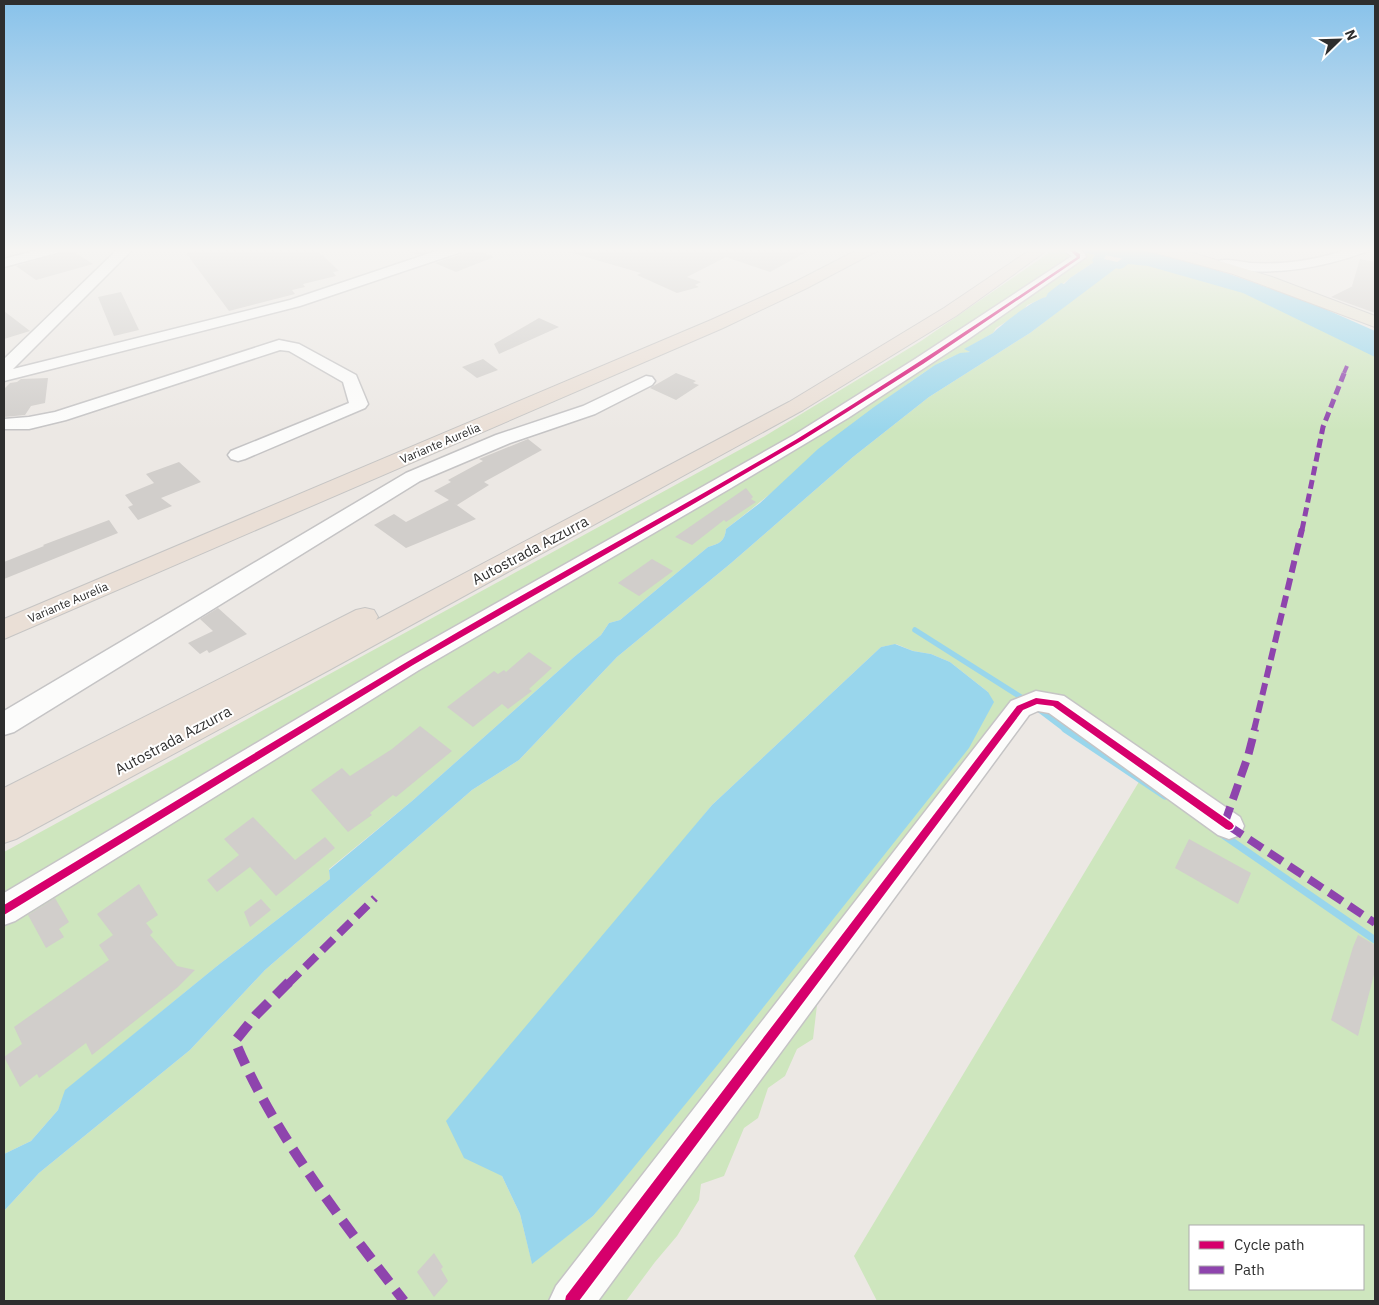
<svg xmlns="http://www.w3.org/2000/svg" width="1379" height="1305" font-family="'IBM Plex Sans',sans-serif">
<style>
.green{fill:#cee6be;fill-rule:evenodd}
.water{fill:#99d6ec}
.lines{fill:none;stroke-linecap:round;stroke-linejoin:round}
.stream-far1{stroke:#99d6ec;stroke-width:5.5}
.stream{stroke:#99d6ec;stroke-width:7}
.canal{fill:#99d6ec;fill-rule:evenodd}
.river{fill:#99d6ec;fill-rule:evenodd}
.building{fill:#d1cecb}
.minor-casing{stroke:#c5c4c5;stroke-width:3}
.major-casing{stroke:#c6c5c4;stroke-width:2}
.highway-casing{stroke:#c6c5c4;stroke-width:2}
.minor{fill:#fcfcfb;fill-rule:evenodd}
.major{fill:#e8e4d6;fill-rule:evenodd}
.highway{fill:#eadfd6;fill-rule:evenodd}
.quiet-far4{stroke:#8e44ad;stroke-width:4;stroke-dasharray:8 4;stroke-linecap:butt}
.quiet-far3{stroke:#8e44ad;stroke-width:5;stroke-dasharray:9 5;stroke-linecap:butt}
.quiet-far2{stroke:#8e44ad;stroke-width:6;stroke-dasharray:12 6;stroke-linecap:butt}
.quiet-far1{stroke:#8e44ad;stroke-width:8;stroke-dasharray:16 8;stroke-linecap:butt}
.quiet{stroke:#8e44ad;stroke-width:10;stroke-dasharray:19 10;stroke-linecap:butt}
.cycleway-casing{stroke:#fff;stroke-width:3}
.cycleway{fill:#d6006c;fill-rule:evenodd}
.labels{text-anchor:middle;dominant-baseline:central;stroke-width:4;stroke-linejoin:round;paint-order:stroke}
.far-street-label{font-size:12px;fill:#2e2e2e;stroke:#fff}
.street-label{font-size:15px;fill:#2e2e2e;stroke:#fff}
</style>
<rect width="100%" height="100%" fill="#ece8e4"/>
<g class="green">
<path d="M 1056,248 L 1078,248 L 1102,254 L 1097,260 L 1070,278 L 1046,297 L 1027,305 L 1023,311 L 996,328 L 993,333 L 965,349 L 970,352 C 947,355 928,370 909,383 C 845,427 789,481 726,529 C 725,541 719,544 708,547 L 620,620 L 609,623 L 601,635 L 574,657 L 412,801 L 329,869 L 330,879 L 217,966 L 66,1090 L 58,1110 L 31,1141 L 4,1154 L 4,852 L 765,436 L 921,341 Z"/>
<path d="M 1125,260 L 1149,263 L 1247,291 L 1375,353 L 1375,1301 L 877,1301 L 854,1256 L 1140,780 L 1028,705 L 806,992 L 817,1005 L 813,1039 L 797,1049 L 785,1076 L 768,1088 L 758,1118 L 744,1128 L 724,1176 L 701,1184 L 699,1200 L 677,1236 L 655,1262 L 626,1301 L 4,1301 L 4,1211 L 39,1173 L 190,1050 L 265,970 L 472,790 L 519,760 L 617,657 L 730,564 L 853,457 L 929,397 L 1030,333 ZM 896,644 L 913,651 L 931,654 L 950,662 L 988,692 L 653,1142 L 593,1216 L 532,1263 L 520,1214 L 502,1176 L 651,880 L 712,805 L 881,647 ZM 1190,1226 L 1363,1226 L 1363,1289 L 1190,1289 Z"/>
</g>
<g class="water">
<path d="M 1097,260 L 1119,266 L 1030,333 L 929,397 L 853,457 L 730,564 L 617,657 L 519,760 L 472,790 L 265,970 L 190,1050 L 39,1173 L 4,1211 L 4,1154 L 31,1141 L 58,1110 L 65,1090 L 217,966 L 330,879 L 329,870 L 412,801 L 574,657 L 601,635 L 609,623 L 620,620 L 708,547 C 719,544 725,541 726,529 L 760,503 L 818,449 L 874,407 L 935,365 L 960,353 L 970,352 L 964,349 L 993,333 C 1003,323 1033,300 1046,297 L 1048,293 L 1061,283 L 1064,284 L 1070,278 Z"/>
<polygon points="895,644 913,651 931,654 950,662 988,692 994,702 969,748 724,1057 616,1189 593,1216 532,1264 520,1214 502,1176 464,1158 446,1121 712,805 881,647"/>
</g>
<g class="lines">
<g class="stream-far1">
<polyline points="915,630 1027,701"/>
<polyline points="1037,708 1066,730"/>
</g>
<g class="stream">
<polyline points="1065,729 1165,796"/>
<polyline points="1223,835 1375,940"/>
</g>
<g class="canal">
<polygon points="1073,248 1091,248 1106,252 1107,254 1104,259 1117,262 1125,257 1149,260 1251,289 1375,348 1375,357 1243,293 1148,266 1128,264 1123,268 1119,269 1093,262 1092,260 1095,255 1074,250"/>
<polygon points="1273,286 1375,331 1375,340 1269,291 1267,289"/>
</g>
<path class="river" d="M 1090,248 C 1102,248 1115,247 1128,248 C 1145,250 1163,255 1180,260 C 1249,277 1312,304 1375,335 L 1375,351 L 1367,349 C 1315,322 1263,296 1207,279 C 1169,267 1131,261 1092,252 Z"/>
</g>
<g class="building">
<polygon points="208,248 315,248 339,271 333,272 336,276 303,284 305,287 292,290 295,294 229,311 186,253"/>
<polygon points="401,248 439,248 418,255"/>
<polygon points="468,248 473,248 494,257 456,272 435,263 465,253"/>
<polygon points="570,248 814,248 770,272 726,257 687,277 701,282 695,285 699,287 677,293 637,275 641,273 569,252"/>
<polygon points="71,250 93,264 36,280 16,266"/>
<polygon points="1360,259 1375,262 1375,313 1331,297 1353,286 1352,286"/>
<polygon points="121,292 139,330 114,336 98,297"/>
<polygon points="4,311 30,331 4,339"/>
<polygon points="539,318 559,327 499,354 494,344"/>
<polygon points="483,359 498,370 477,378 462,367"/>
<polygon points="676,373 696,381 693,383 699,385 676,400 650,388"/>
<polygon points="48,378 45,403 31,406 25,415 4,417 4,389 10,383 17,382 21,379"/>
<polygon points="528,439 542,450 484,482 489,485 457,505 454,503 476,519 406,548 374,525 394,514 406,522 449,500 434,491 451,482 448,480 483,461 479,459"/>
<polygon points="179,462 201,482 161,498 172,506 138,520 128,507 133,505 125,495 154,483 146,474"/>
<polygon points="746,488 753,497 751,499 756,502 726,522 724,520 692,545 675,537"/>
<polygon points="109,520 118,533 4,579 4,562 44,546 43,545"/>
<polygon points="652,559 673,571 639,596 618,583"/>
<polygon points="218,608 247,634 209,653 207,650 200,654 188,643 213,631 200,619"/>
<polygon points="529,652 552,668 529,689 532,691 508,709 502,704 473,727 447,707 494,671 498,674 504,670 506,672"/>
<polygon points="420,726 452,751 396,797 393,795 370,813 372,815 348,832 311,790 342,768 350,776 392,749"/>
<polygon points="253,817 295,860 325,837 335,848 276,896 250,867 217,892 207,880 239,855 224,839"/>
<polygon points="1189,839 1251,873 1238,904 1175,868"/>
<polygon points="139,884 158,915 146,923 153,932 150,935 177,966 195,970 178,987 92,1055 86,1043 39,1078 37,1074 20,1087 4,1057 22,1044 14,1027 109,960 99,945 113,935 97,914"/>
<polygon points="55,898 69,922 59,929 64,937 46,948 28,915"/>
<polygon points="261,899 271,910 250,927 244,912"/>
<polygon points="1358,935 1375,945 1375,971 1358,1036 1331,1020 1353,947"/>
<polygon points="434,1253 443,1267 441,1269 448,1281 434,1297 417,1272"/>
</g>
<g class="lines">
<g class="minor-casing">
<g id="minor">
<polygon points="44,248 66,248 64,251 4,267 4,259"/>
<polygon points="119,248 134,248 13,369 290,300 445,248 466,248 464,251 300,306 4,381 4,359"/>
<path d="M 1065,248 C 1074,248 1083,247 1086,257 L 967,340 L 848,418 L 731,488 L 419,670 L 15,921 L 4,925 L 4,893 L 401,657 L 794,435 L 915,359 L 1072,256 L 1066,252 Z"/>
<path d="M 1351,248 L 1370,248 L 1368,251 C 1324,267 1282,275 1235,270 C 1228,269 1218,270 1213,264 C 1220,256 1241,262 1251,263 C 1286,265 1318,260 1351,248 Z"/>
<polygon points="279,340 299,344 356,375 368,404 365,408 245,459 238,461 231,459 228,455 231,451 349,403 343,382 289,351 280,350 66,420 29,429 4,429 4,419 29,417 55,412"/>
<polygon points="646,376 652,377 655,381 652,385 595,414 510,443 420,481 14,732 4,735 4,711 406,473 496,435 583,406"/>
<polygon points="1036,691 1064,696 1240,817 1244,826 1240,835 1229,839 1218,835 1049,713 1038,711 1029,715 598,1301 549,1301 556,1286 1011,701"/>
</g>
</g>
<g class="major-casing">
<polygon id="major" points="1147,248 1173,248 1183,250 1272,277 1375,316 1375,327 1233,274 1149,251"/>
</g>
<g class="highway-casing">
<g id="highway">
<polygon points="861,248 879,248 877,251 807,288 723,328 4,639 4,619 711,320 795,282"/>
<polygon points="1033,248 1050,248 956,316 803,410 331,669 16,839 4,843 4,788 356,610 365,608 374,610 378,617 376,620 789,402 944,308"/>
</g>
</g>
<use href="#minor" class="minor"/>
<use href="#major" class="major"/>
<use href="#highway" class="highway"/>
<polyline class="quiet-far4" points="1344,373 1347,366"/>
<polyline class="quiet-far3" points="1302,530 1323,427 1345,371"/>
<polyline class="quiet-far2" points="1254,730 1302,529"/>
<g class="quiet-far1">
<polyline points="1225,822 1248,756 1255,729"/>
<polyline points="1229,826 1375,923"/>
<polyline points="288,984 375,898"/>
</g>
<path class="quiet" d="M 289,982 L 256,1015 L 235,1041 C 272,1132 344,1224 404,1301"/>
<g class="cycleway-casing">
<g id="cycleway">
<path d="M 1070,248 L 1080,254 L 1080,258 L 923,364 L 803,440 L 690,506 L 413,665 L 4,915 L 4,905 C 157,813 309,719 463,629 C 574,565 687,504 797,439 C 892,381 985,319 1077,257 L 1070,250 Z"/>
<polygon points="1036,698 1058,701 1232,823 1234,826 1232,829 1229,830 1226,829 1053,706 1037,704 1023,710 579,1301 565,1301 566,1296 1017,706"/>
</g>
</g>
<use href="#cycleway" class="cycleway"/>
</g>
<linearGradient id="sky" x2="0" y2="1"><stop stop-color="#88c2ea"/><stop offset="0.58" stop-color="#f6f5f3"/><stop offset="1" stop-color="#f6f5f3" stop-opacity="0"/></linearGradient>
<rect width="1379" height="431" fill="url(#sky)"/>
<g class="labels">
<g class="far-street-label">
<text transform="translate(440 443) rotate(-23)">Variante Aurelia</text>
<text transform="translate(68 602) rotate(-23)">Variante Aurelia</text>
</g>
<g class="street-label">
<text transform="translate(530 550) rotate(-28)">Autostrada Azzurra</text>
<text transform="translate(173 740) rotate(-28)">Autostrada Azzurra</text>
</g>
</g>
<rect width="1379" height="1305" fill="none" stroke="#2e2e2e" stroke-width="10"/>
<rect x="1189" y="1225" width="175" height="65" fill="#ffffff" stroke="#ababab"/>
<rect x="1199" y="1241" width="25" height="8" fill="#d6006c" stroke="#ababab"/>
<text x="1234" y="1250" font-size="15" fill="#2e2e2e">Cycle path</text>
<rect x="1199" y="1266" width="25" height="8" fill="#8e44ad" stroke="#ababab"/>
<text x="1234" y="1275" font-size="15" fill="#2e2e2e">Path</text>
<g transform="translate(1339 40) rotate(67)" stroke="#ffffff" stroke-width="4" paint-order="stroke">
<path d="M0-4L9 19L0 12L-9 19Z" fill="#2e2e2e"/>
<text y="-8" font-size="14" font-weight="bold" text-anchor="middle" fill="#2e2e2e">N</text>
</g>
</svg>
